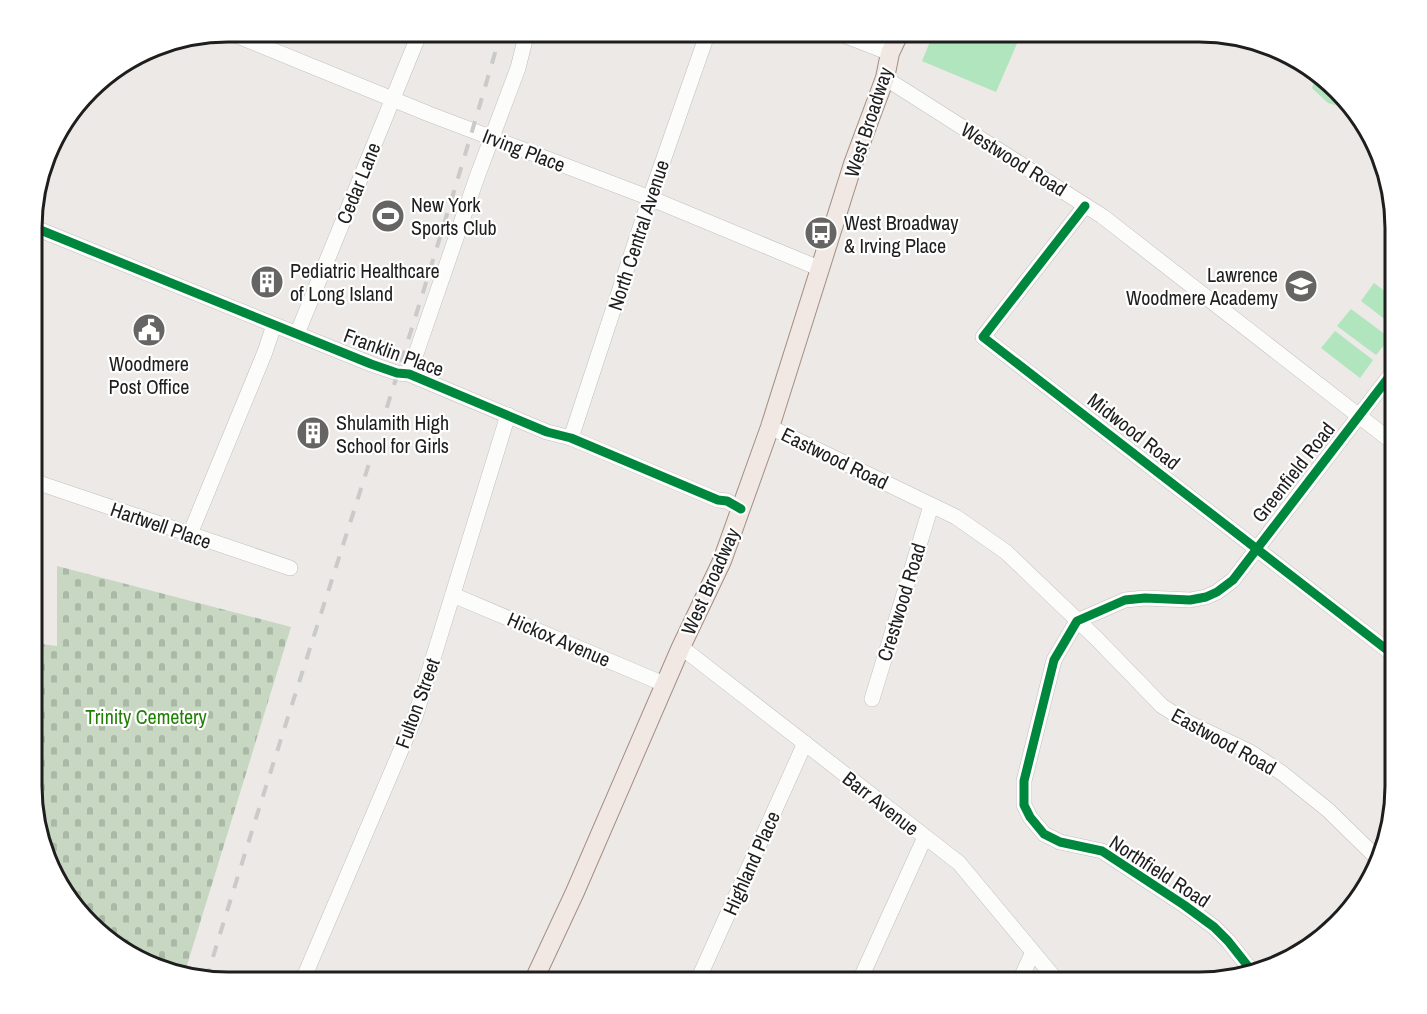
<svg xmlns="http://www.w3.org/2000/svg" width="1427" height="1014" font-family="'Archivo Narrow',sans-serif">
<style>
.cemetery{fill:url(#cemetery-stones)}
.pitch{fill:#b0e5be}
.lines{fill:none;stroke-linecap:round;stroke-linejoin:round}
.minor-casing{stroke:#c2c0bf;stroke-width:16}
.major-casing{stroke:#a38f82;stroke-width:20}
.minor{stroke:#fcfcfb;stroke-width:15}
.major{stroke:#f1e7e3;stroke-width:18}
.rail{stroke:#cacac9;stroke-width:4;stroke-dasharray:12 12;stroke-linecap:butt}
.cycleway-casing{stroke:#fff;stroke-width:13}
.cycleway{stroke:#00873e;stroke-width:9}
.labels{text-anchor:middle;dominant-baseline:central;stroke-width:4.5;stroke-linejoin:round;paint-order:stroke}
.street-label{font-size:20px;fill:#1e1e1e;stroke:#fff}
.poi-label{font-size:20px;fill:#1e1e1e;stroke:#fff;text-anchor:start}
.park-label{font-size:20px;fill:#228007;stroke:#fff}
.rim{fill:none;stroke:#1e1e1e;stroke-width:3}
</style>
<defs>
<pattern id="cemetery-stones" width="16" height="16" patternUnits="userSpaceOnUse" patternTransform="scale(1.5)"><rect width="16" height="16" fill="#c7d7c2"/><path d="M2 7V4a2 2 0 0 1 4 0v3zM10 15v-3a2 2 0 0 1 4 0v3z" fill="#aab8a6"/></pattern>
</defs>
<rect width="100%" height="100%" fill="#ece9e6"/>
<polygon class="cemetery" points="57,566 291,627 184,975 153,968 108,942 58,884 33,811 33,643 57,646"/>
<g class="pitch">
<polygon points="934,32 1022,32 996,92 922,61"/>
<polygon points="1318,72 1319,72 1349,109 1328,103 1312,88"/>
<polygon points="1374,283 1395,299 1395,327 1361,301"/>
<polygon points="1351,309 1390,338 1376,355 1337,326"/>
<polygon points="1335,331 1373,360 1360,378 1321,348"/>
</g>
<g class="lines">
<g class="minor-casing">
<g id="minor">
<polyline points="228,32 429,114 650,198 821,269"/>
<polyline points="836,32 890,53"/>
<polyline points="885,78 1102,216 1395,444"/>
<polyline points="1085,206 983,337 1395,656"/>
<polyline points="33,227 371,364 397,373 409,374 547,432 571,438 718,500 727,501 741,509"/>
<polyline points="297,334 420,32"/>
<polyline points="409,374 477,177 518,68 527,32"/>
<polyline points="770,427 956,517 1006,552 1096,638 1162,706 1189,723 1250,752 1282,773 1328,810 1379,860"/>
<polyline points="571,438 650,198 708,32"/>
<polyline points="33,481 290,568"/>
<polyline points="190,534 265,352 274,325"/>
<polyline points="453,595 664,684"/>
<polyline points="681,647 959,863 1058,982"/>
<polyline points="872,699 931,506"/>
<polyline points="1251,970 1228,941 1214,927 1184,905 1102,851 1060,842 1044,834 1030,817 1024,805 1024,781 1054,660 1077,621 1125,600 1145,598 1190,600 1206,597 1217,592 1233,580 1395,369"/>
<polyline points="302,982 415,717 508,415"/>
<polyline points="697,982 805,743"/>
<polyline points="859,982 925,837"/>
<polyline points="1019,982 1033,952"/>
</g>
</g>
<g class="major-casing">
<polyline id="major" points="533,982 575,892 681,647 722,561 770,427 853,164 885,78 890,53 900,32"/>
</g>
<use href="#minor" class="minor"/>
<use href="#major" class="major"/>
<path class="rail" d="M 206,980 C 302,663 410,350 501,32"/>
<g class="cycleway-casing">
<g id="cycleway">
<polyline points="1085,206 983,337 1395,656"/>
<polyline points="33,227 371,364 397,373 409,374 547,432 571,438 718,500 727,501 741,509"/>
<polyline points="1251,970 1228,941 1214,927 1184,905 1102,851 1060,842 1044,834 1030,817 1024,805 1024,781 1054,660 1077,621 1125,600 1145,598 1190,600 1206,597 1217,592 1233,580 1395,369"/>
</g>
</g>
<use href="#cycleway" class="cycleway"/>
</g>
<defs>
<g id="stadium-disc" transform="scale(1.725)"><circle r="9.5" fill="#666564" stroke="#fff"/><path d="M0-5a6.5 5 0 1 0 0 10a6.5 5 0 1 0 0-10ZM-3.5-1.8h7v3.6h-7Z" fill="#fff"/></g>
<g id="bus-disc" transform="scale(1.725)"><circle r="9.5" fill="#666564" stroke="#fff"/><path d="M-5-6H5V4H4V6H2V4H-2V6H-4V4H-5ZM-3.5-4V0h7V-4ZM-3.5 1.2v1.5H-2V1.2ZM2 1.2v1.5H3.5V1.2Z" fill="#fff"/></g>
<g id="building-disc" transform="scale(1.725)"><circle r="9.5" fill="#666564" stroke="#fff"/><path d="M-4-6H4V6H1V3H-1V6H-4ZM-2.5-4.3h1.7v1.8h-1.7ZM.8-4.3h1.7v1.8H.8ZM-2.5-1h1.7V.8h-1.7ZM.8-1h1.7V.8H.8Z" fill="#fff"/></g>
<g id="school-disc" transform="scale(1.725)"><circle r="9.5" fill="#666564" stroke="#fff"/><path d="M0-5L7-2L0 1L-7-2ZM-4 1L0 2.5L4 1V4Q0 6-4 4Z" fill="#fff"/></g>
<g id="civic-disc" transform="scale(1.725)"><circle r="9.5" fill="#666564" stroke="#fff"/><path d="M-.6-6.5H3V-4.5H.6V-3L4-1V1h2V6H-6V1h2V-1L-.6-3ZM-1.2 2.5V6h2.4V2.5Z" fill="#fff"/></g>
</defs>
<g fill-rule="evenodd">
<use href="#stadium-disc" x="388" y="216"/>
<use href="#bus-disc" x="821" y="233"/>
<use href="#building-disc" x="267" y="282"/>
<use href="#school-disc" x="1301" y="286"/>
<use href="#civic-disc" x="149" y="330"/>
<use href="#building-disc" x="313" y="433"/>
</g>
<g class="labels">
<g class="street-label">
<text transform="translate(868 122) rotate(-72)">West Broadway</text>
<text transform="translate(524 150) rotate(21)">Irving Place</text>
<text transform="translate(1014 159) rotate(32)">Westwood Road</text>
<text transform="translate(358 183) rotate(-68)">Cedar Lane</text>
<text transform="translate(638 235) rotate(-72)">North Central Avenue</text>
<text transform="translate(394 352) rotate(20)">Franklin Place</text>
<text transform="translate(1134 431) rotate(38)">Midwood Road</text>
<text transform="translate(835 458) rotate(26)">Eastwood Road</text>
<text transform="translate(1293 472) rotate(-52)">Greenfield Road</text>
<text transform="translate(161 525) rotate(19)">Hartwell Place</text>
<text transform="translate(710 581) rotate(-66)">West Broadway</text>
<text transform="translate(901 602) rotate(-73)">Crestwood Road</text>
<text transform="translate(559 639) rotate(23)">Hickox Avenue</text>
<text transform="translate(417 703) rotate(-70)">Fulton Street</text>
<text transform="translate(1224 741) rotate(29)">Eastwood Road</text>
<text transform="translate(881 803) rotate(38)">Barr Avenue</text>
<text transform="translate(751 863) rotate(-66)">Highland Place</text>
<text transform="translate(1160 871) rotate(33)">Northfield Road</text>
</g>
<g class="poi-label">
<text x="411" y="204">New York<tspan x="411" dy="23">Sports Club</tspan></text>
<text x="844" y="222">West Broadway<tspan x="844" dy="23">&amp; Irving Place</tspan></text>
<text x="290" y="270">Pediatric Healthcare<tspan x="290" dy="23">of Long Island</tspan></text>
<text x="1278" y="274" text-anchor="end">Lawrence<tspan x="1278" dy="23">Woodmere Academy</tspan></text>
<text x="149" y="363" text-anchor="middle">Woodmere<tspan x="149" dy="23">Post Office</tspan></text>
<text x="336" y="422">Shulamith High<tspan x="336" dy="23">School for Girls</tspan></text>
</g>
<g class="park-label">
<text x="146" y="716">Trinity Cemetery</text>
</g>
</g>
<path d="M0 0H1427V1014H0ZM228 42H1199A186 186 0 0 1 1385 228V786A186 186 0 0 1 1199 972H228A186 186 0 0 1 42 786V228A186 186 0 0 1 228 42Z" fill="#fff" fill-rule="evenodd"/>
<path class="rim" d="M228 42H1199A186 186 0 0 1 1385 228V786A186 186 0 0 1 1199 972H228A186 186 0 0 1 42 786V228A186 186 0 0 1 228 42Z"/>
</svg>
